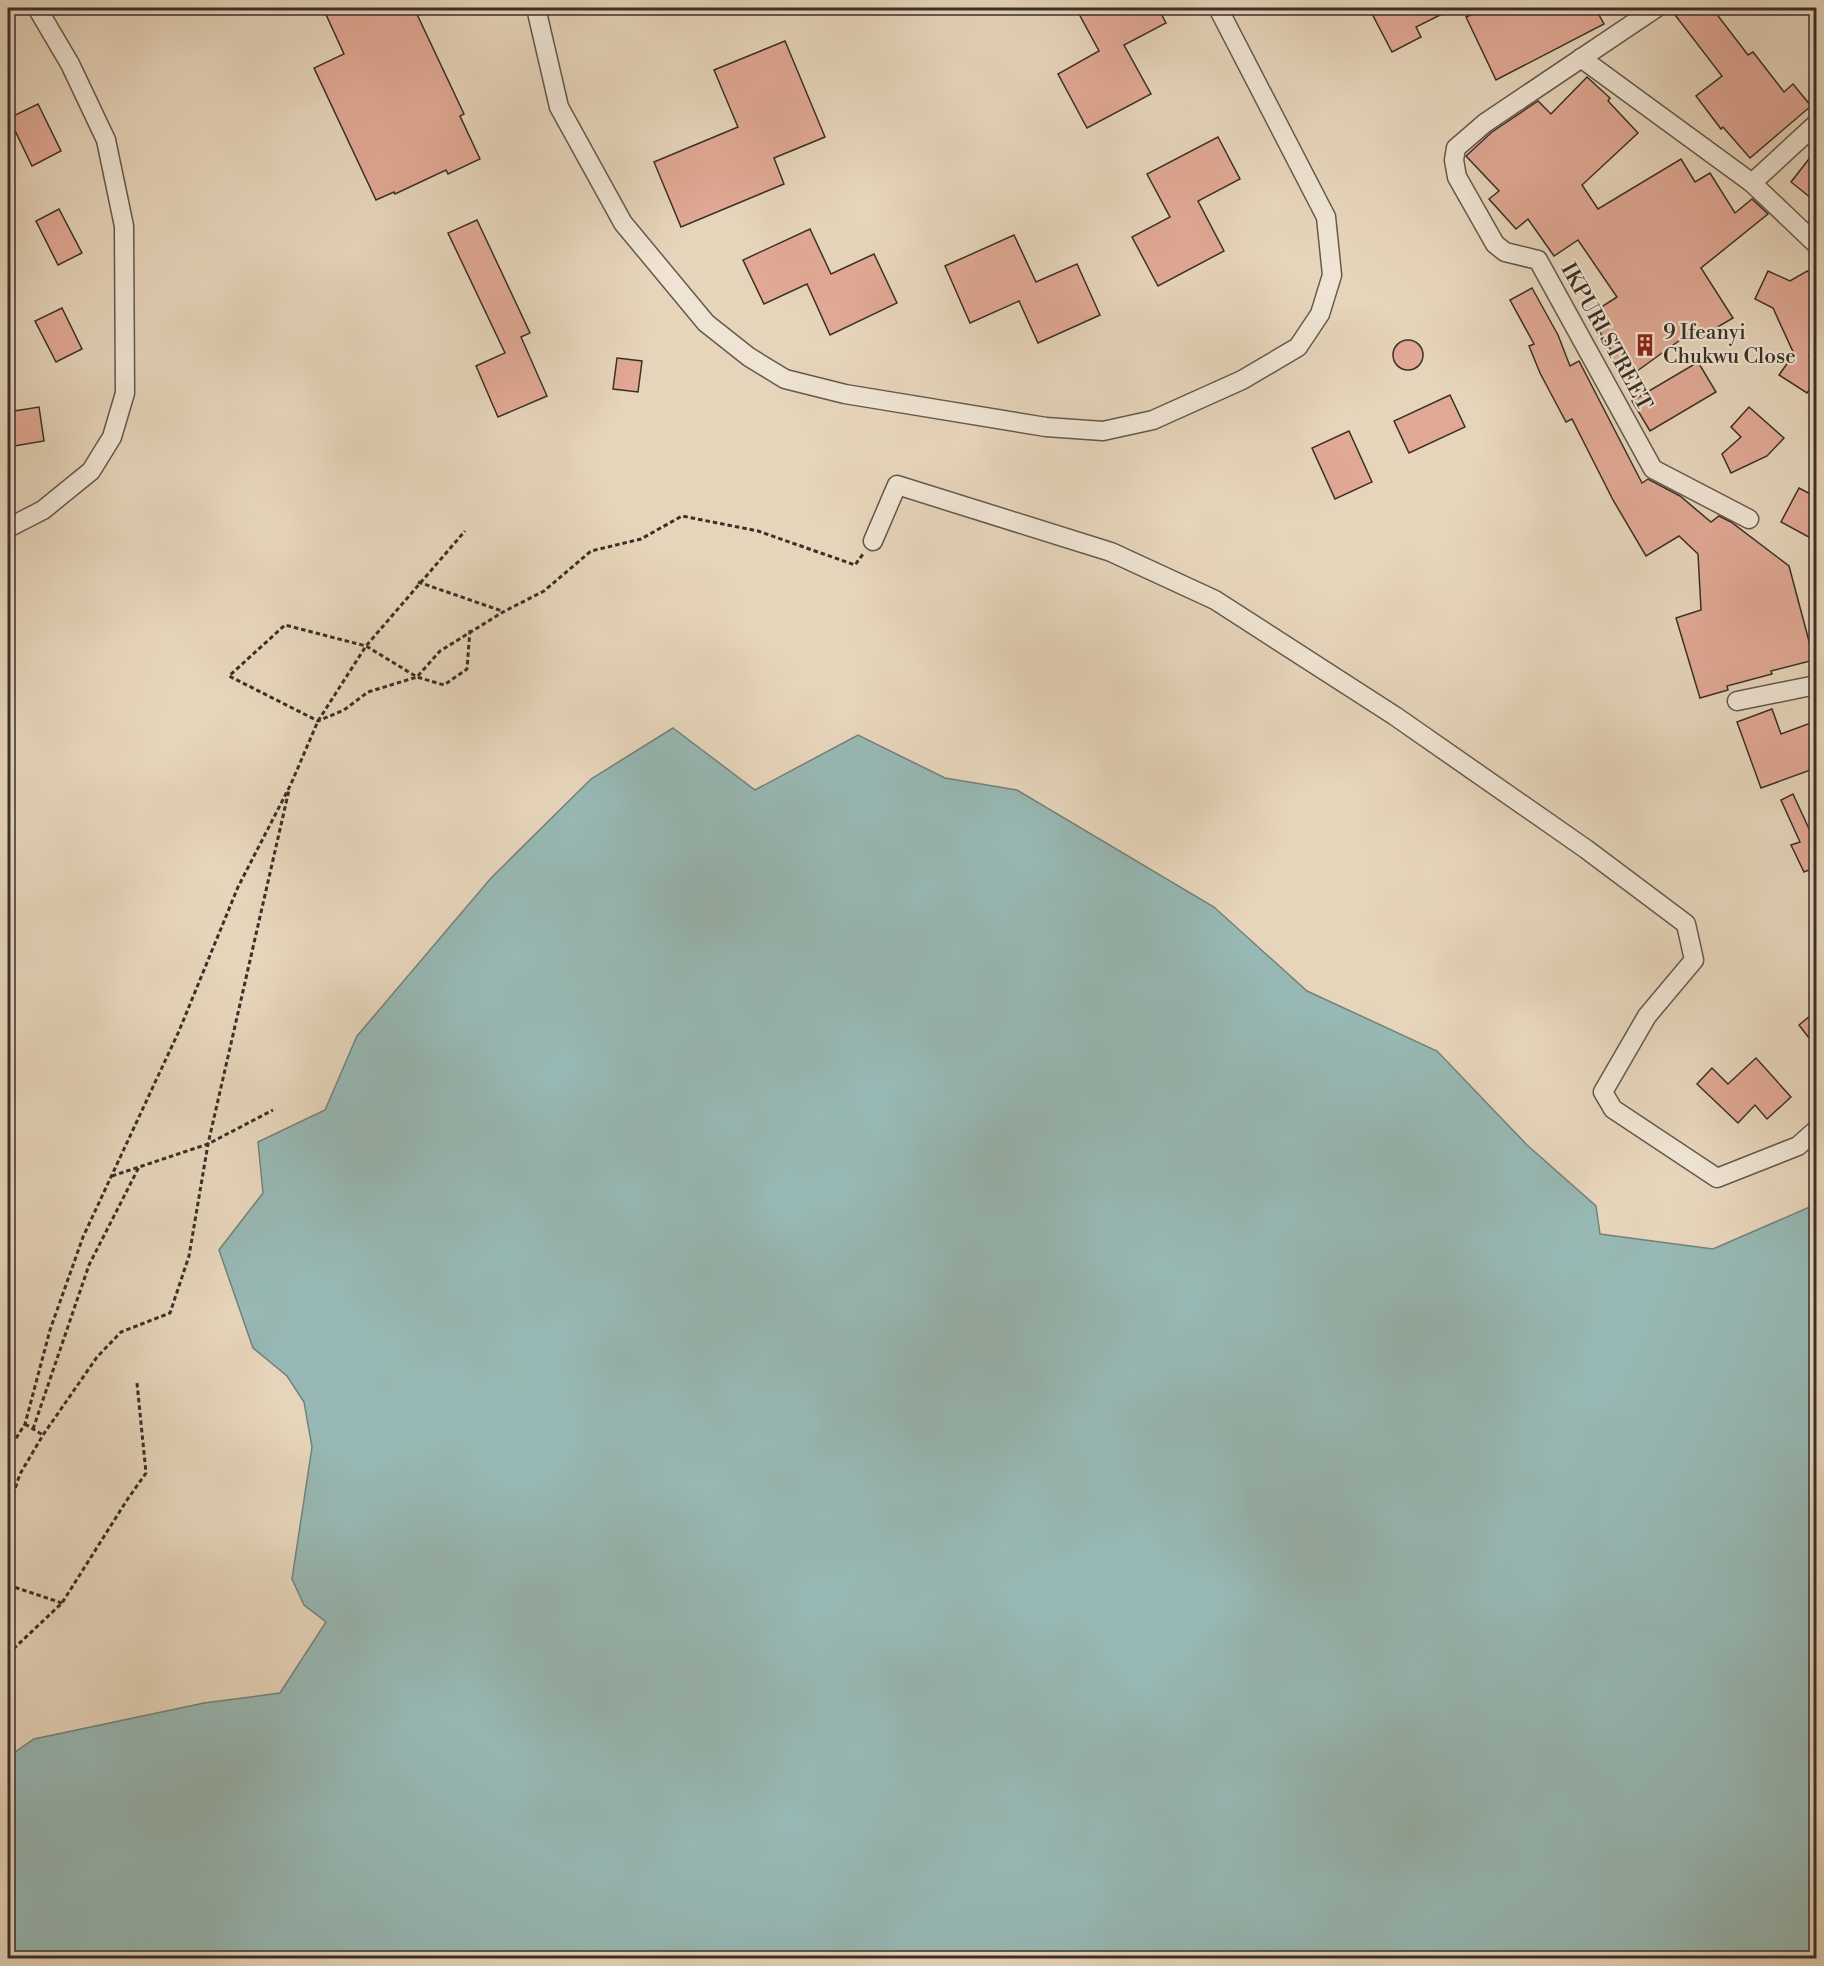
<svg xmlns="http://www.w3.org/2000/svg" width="1824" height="1966" font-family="'Libre Bodoni',serif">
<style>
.water{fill:#97b8b4;stroke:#72827c;stroke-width:1.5}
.building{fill:#e1a995;stroke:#3a3028;stroke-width:1.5}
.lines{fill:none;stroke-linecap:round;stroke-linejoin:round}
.minor-casing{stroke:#65594d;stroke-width:21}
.path{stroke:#3a3028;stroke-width:3;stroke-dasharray:4.5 3;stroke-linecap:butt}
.minor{stroke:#efe4d3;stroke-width:18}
.labels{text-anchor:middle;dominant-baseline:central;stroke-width:4.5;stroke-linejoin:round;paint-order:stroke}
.poi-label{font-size:21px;fill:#3a3028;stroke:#efe4d3;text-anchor:start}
.street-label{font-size:21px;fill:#3a3028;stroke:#efe4d3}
</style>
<rect width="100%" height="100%" fill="#e7d5bb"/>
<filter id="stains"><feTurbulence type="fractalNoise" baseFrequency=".00333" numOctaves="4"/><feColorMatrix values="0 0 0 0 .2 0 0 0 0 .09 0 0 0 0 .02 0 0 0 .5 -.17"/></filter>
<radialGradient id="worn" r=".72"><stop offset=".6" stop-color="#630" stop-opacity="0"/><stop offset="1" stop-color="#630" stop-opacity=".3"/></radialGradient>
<polygon class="water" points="673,728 755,790 858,735 945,778 1017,790 1214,907 1307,991 1437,1051 1527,1145 1596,1206 1600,1234 1713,1249 1812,1206 1816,1191 1816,1958 8,1958 8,1757 34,1739 204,1703 280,1693 326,1622 304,1605 292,1579 312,1447 304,1402 287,1376 253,1348 219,1250 263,1193 258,1142 325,1110 357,1036 491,878 591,779"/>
<g class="building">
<polygon points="323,8 414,8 464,114 460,116 480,159 448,174 446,170 395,194 394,192 376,200 314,68 344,54"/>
<polygon points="1086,8 1158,8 1166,23 1124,45 1151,94 1087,128 1058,74 1099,51 1078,12"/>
<polygon points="1369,8 1454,8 1416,27 1421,37 1392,52"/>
<polygon points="1487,8 1595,8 1604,24 1496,80 1466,17"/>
<polygon points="1684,8 1712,8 1748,55 1753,52 1784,92 1793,84 1811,106 1750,158 1723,127 1721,129 1696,96 1722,76 1675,15"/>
<polygon points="785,41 825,137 774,158 784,184 681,227 654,162 738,127 714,70"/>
<polygon points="1587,77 1610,98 1608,101 1638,133 1582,185 1598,209 1681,159 1695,182 1710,173 1735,213 1752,199 1768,214 1701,268 1733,318 1699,338 1694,330 1626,379 1607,353 1611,350 1589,315 1617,297 1578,240 1554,256 1528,219 1516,229 1489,199 1499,191 1466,156 1492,132 1538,101 1551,114"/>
<polygon points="38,104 61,151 32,166 9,118"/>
<polygon points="1218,137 1240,179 1198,201 1224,251 1158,286 1132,237 1170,217 1147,174"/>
<polygon points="1816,150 1816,202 1791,182"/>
<polygon points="59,209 82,253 58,265 36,221"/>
<polygon points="477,220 530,333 521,337 547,396 498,417 476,366 505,353 448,233"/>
<polygon points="810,229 831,274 874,254 897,303 830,335 807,284 764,304 743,260"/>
<polygon points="1014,235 1036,282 1077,264 1100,315 1038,343 1019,301 970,323 945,266"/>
<polygon points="1768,271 1790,281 1807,271 1816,276 1816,342 1809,356 1816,361 1816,381 1807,393 1779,375 1794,354 1773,308 1755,299"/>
<polygon points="1532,288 1558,335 1570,366 1579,361 1642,483 1648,479 1680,496 1711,522 1719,516 1731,522 1789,566 1814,660 1771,671 1772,674 1727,686 1728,690 1700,698 1676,618 1701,610 1698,554 1679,536 1646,556 1613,500 1572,419 1566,422 1540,373 1529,346 1534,344 1510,300"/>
<polygon points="62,308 82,349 56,362 35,321"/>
<circle cx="1408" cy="355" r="15"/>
<polygon points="617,358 642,361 638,392 613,389"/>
<polygon points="1698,362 1716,392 1650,431 1632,401"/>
<polygon points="1450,395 1465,427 1409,453 1394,421"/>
<polygon points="39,407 44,441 8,447 8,412"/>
<polygon points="1749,407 1784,438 1767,456 1731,473 1722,454 1741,437 1731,427"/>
<polygon points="1349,431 1372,482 1335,499 1312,448"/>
<polygon points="1799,488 1816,497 1816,541 1781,522"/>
<polygon points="1772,709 1781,734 1816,721 1816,768 1761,788 1737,722"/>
<polygon points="1793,794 1816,844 1816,867 1804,872 1791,845 1800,842 1781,800"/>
<polygon points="1816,1011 1816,1047 1799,1025"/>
<polygon points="1756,1058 1791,1097 1767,1119 1755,1105 1738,1123 1697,1084 1712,1068 1728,1084"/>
</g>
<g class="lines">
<g class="minor-casing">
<g id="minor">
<polyline points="536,8 559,107 623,223 706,323 749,357 785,379 845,394 1046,427 1103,431 1153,420 1242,380 1298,347 1320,314 1332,275 1326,217 1218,8"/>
<polyline points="1656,8 1485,123 1456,148 1454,160 1457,177 1495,244 1505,252 1538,260 1653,469 1749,519"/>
<polyline points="1581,58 1752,183 1816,244"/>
<polyline points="1752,183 1816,124"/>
<polyline points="8,528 43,510 91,471 112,437 125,393 124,226 106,140 70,64 37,8"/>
<polyline points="873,541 897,485 1111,552 1215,600 1395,716 1586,849 1686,924 1694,960 1647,1016 1603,1092 1613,1109 1717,1178 1798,1146 1816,1130"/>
<polyline points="1737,701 1816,685"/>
</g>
</g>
<g class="path">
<polyline points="418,582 502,611"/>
<polyline points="470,630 467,669 444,685 417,677 366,646 285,625 229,676 318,721 344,710 368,692 417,677 440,651 503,612 544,591 591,551 641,539 682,516 758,531 855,565 863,554"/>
<polyline points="112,1176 208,1144 273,1110"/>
<polyline points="25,1424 43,1435"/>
<polyline points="33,1429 89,1265 139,1167"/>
<polyline points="8,1451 25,1424 50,1330 83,1237 179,1031 238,887 291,784 318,721 366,646 465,531"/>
<polyline points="8,1509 20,1474 43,1435 97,1357 121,1332 170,1313 189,1256 208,1144 289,790"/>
<polyline points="8,1585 62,1603"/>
<polyline points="8,1654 62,1603 127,1500 146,1473 137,1383"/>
</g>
<use href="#minor" class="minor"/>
</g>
<defs>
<g id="building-bare" transform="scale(1.8)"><path d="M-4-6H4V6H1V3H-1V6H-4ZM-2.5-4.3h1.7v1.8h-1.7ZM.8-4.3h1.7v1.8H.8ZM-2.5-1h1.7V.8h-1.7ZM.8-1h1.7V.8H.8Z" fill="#8f2418" stroke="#efe4d3" stroke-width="2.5" paint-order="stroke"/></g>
</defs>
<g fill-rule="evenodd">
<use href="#building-bare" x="1645" y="345"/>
</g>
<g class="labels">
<g class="poi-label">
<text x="1663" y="333">9 Ifeanyi<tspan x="1663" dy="24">Chukwu Close</tspan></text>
</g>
<g class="street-label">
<text transform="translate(1606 337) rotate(61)">IKPURI STREET</text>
</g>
</g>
<rect width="1824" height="1966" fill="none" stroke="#e7d5bb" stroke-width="30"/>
<rect x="9" y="9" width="1806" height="1948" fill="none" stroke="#3a3028" stroke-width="3"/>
<rect x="15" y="15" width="1794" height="1936" fill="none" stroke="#3a3028" stroke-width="1.5"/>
<rect width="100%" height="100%" filter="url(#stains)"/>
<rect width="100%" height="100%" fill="url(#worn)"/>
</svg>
